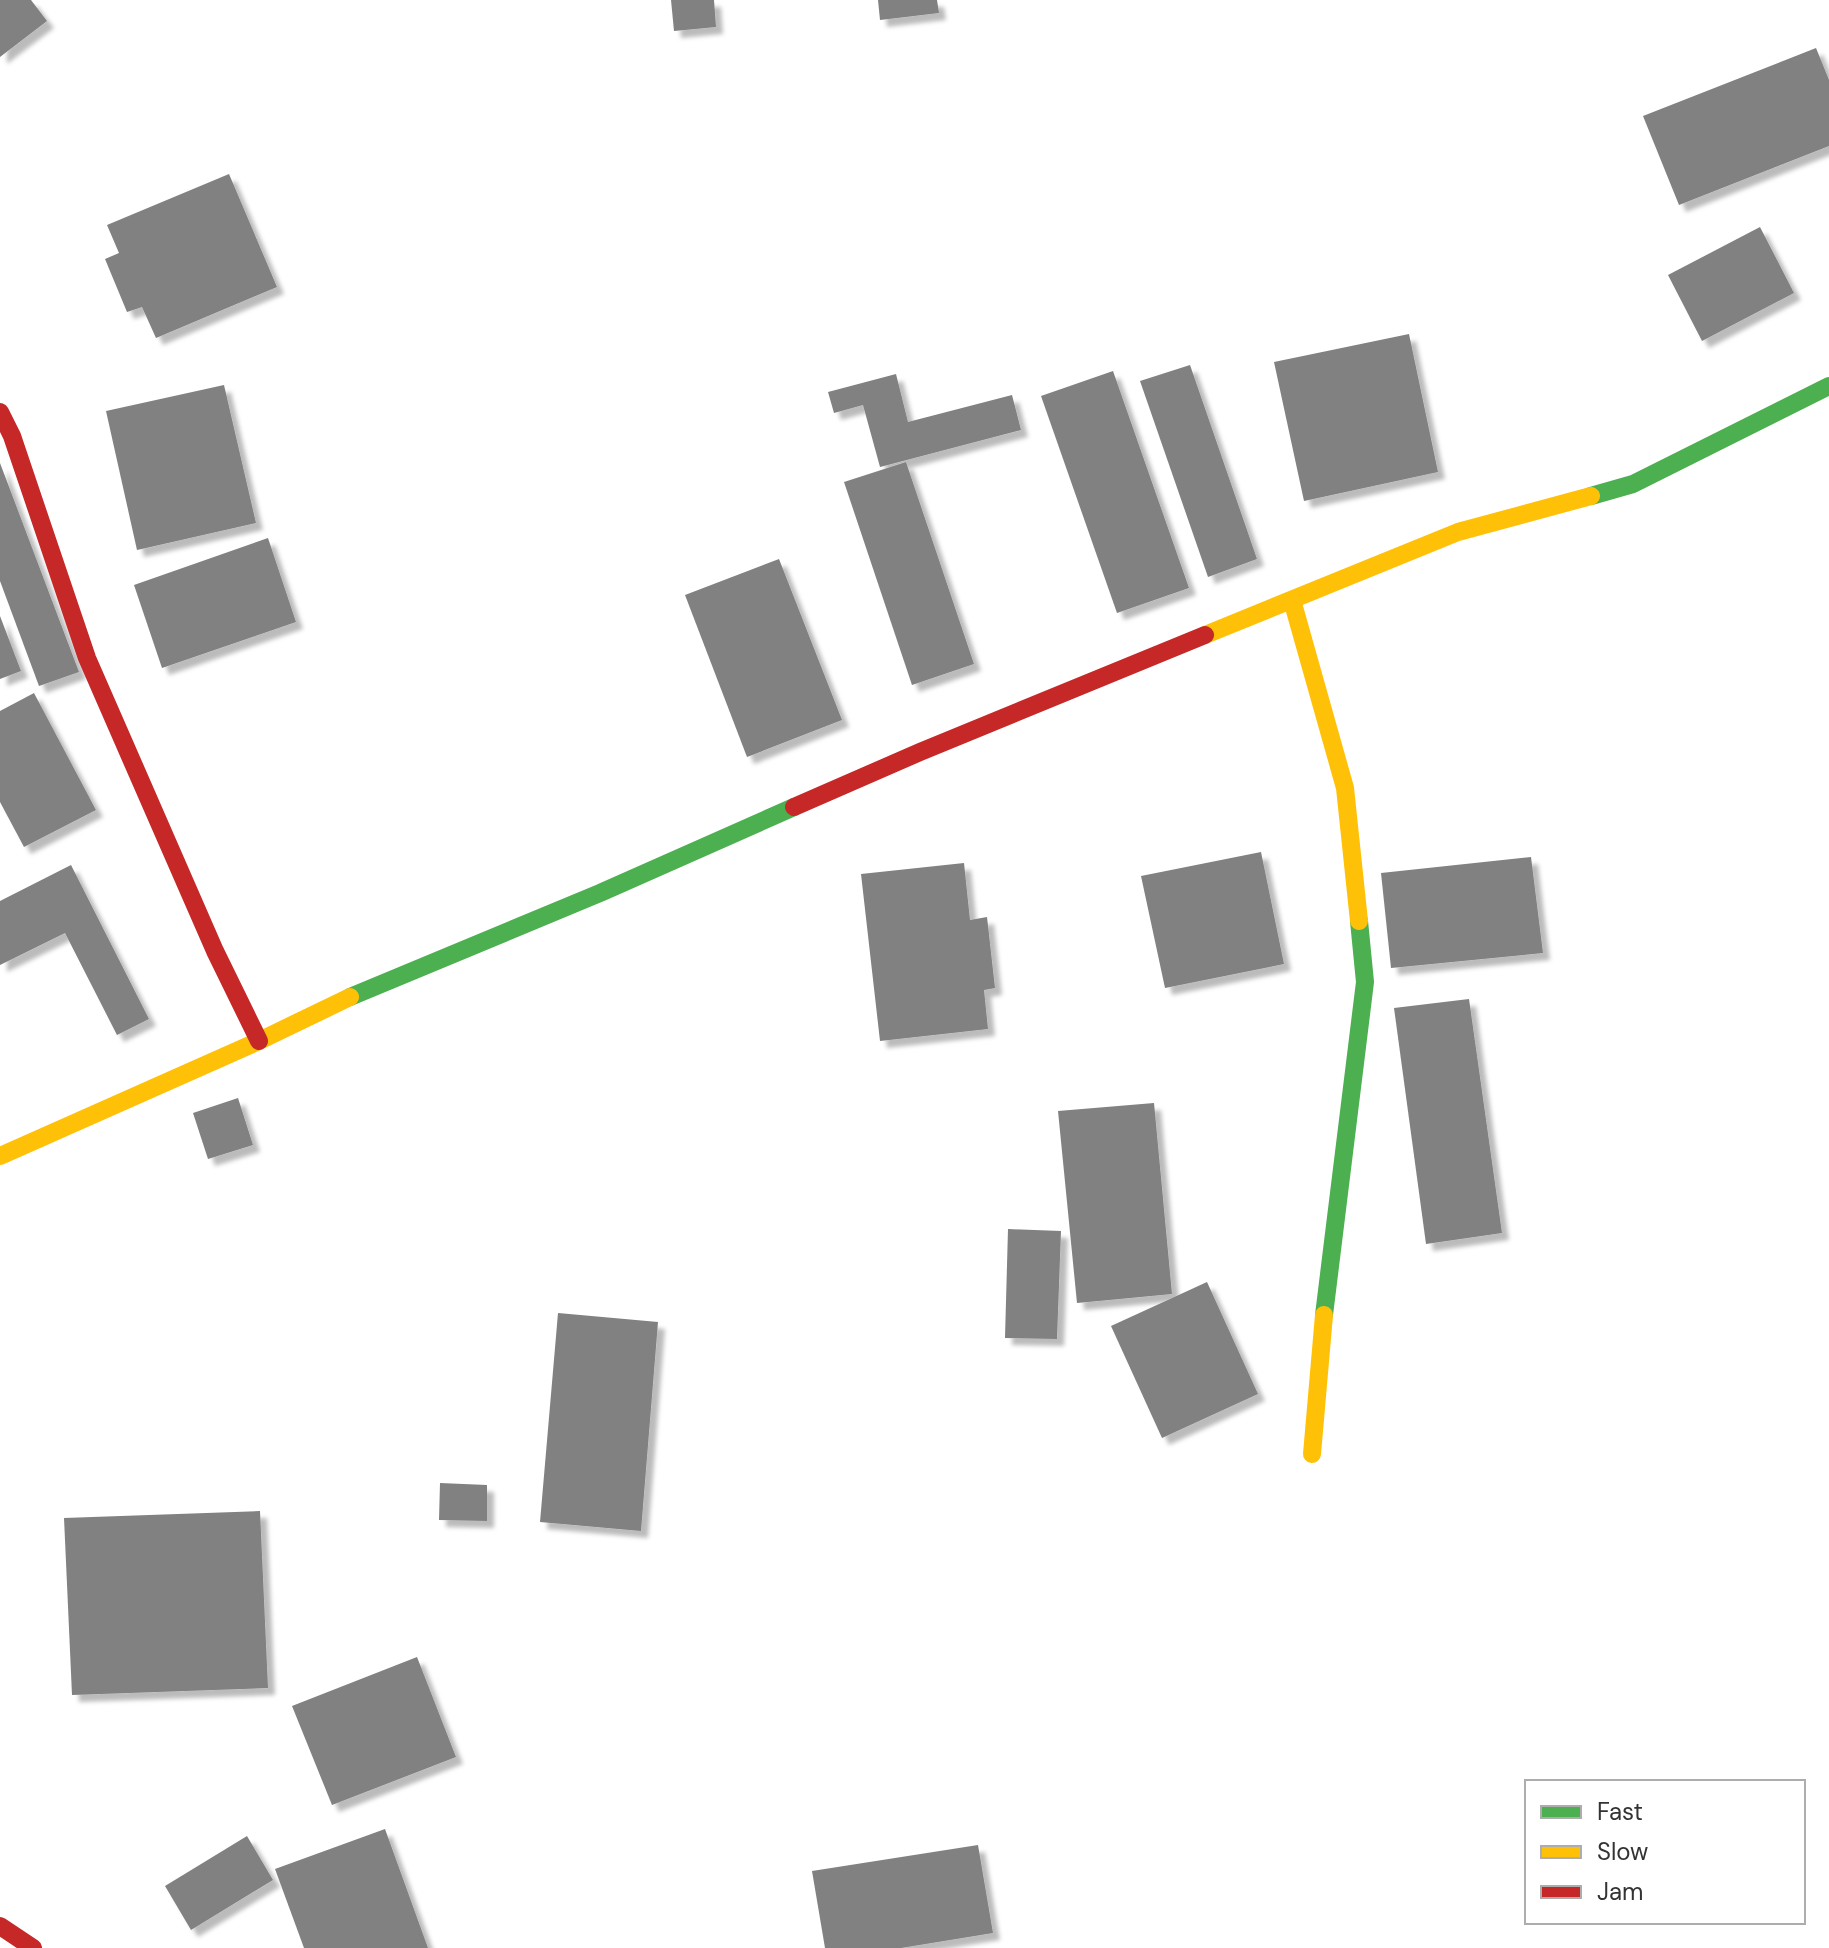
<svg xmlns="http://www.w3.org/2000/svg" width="1829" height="1948" font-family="'DM Sans',sans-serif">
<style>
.building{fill:#818181;filter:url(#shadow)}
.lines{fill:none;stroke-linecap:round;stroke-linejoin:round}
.fast{stroke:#4caf50;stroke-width:18}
.slow{stroke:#ffc107;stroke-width:18}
.jam{stroke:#c62828;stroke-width:18}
</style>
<defs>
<filter id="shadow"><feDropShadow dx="7" dy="7" stdDeviation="2" flood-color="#0004"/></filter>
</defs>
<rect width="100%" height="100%" fill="#fff"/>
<g class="building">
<polygon points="0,0 31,0 47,21 0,57"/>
<polygon points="671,0 714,0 716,27 674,31"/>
<polygon points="878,0 937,0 939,13 880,20"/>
<polygon points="1816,48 1829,80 1829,146 1679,205 1643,116"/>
<polygon points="229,174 277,287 156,338 142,307 127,312 105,259 119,253 107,225"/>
<polygon points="1760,227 1794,293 1702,341 1668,275"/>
<polygon points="1409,334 1438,472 1304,501 1274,362"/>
<polygon points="1190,365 1257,559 1208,577 1140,381"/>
<polygon points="1113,371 1189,588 1117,613 1041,396"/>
<polygon points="896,374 908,422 1012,395 1021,430 880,467 863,405 834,413 828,392"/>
<polygon points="224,385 256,523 137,550 106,411"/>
<polygon points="906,462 974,664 912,685 844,482"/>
<polygon points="0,463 79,672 39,686 0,581"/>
<polygon points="268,538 296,622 162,668 134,585"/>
<polygon points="779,559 842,720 747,757 685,595"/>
<polygon points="0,616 21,671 0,679"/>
<polygon points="34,693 96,810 24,847 0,802 0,711"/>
<polygon points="1261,852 1284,964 1165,988 1141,876"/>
<polygon points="1531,857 1543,953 1391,968 1381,873"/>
<polygon points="964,863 970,920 987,917 995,988 984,990 988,1029 880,1041 861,874"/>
<polygon points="71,865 149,1019 117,1035 65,933 0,965 0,901"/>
<polygon points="1469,999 1502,1233 1426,1244 1394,1008"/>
<polygon points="238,1098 253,1145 208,1159 193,1113"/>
<polygon points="1154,1103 1172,1294 1077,1303 1058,1111"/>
<polygon points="1008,1229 1061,1231 1057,1339 1005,1338"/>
<polygon points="1207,1282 1258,1394 1162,1438 1111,1326"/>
<polygon points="558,1313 658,1322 641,1531 540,1522"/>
<polygon points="440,1483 487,1485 487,1521 439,1520"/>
<polygon points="260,1511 268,1688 72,1695 64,1518"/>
<polygon points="417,1657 456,1757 332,1805 292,1706"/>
<polygon points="385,1829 428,1948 304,1948 275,1869"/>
<polygon points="247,1836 273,1880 191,1930 165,1886"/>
<polygon points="978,1845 993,1933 901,1948 825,1948 812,1871"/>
</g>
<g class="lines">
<g class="fast">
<polyline points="1591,496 1633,484 1829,386"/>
<polyline points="350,997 600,893 794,807"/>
<polyline points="1324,1315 1365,982 1359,921"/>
</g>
<g class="slow">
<polyline points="1292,600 1345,788 1359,921"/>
<polyline points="1205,635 1458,532 1591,496"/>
<polyline points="0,1156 259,1041 350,997"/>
<polyline points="1312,1454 1324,1315"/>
</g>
<g class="jam">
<polyline points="0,412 12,436 87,658 215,951 259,1041"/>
<polyline points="794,807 920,752 1205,635"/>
<polyline points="0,1926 33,1948"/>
</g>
</g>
<rect x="1525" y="1780" width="280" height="144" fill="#ffffff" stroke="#adadad" stroke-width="2"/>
<rect x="1541" y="1806" width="40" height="12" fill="#4caf50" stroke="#adadad" stroke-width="2"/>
<text x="1597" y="1820" font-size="24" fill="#333333">Fast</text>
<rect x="1541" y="1846" width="40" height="12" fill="#ffc107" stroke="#adadad" stroke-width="2"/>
<text x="1597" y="1860" font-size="24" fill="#333333">Slow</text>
<rect x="1541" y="1886" width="40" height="12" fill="#c62828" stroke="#adadad" stroke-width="2"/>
<text x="1597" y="1900" font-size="24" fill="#333333">Jam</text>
</svg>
